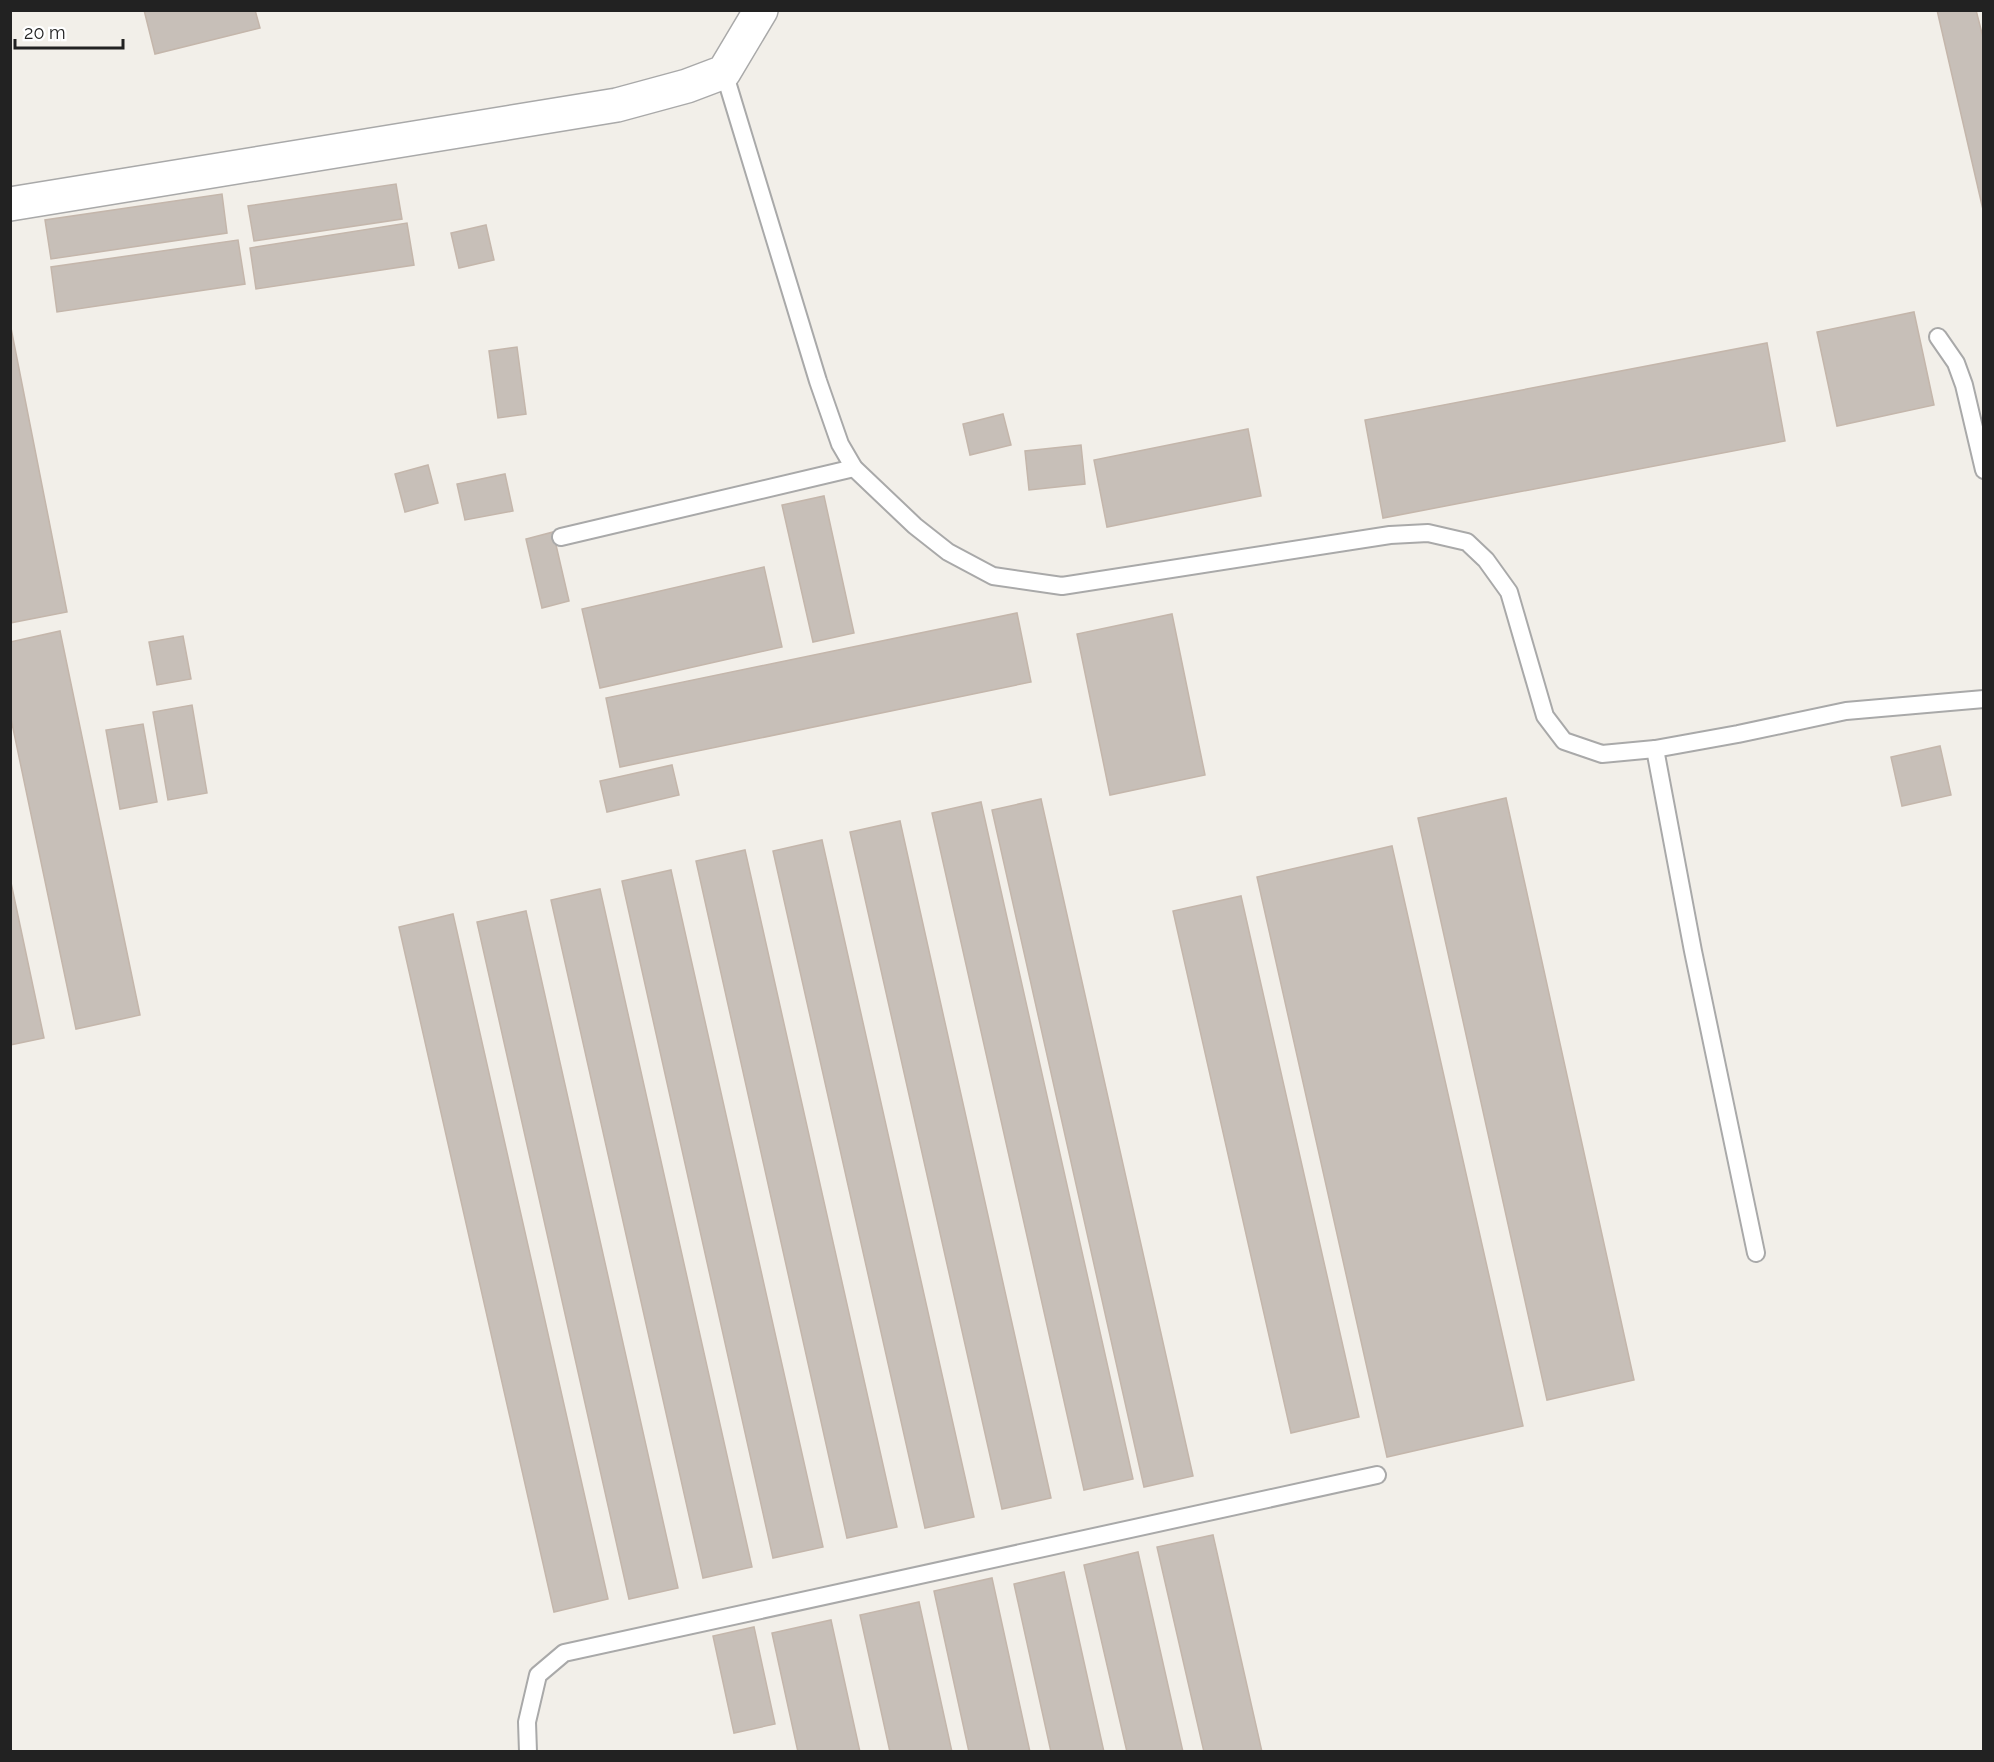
<svg xmlns="http://www.w3.org/2000/svg" width="1994" height="1762" font-family="Raleway,sans-serif">
<style>
.building{fill:#c7bfb8;stroke:#c4b6ab;stroke-width:1.5}
.lines{fill:none;stroke-linecap:round;stroke-linejoin:round}
.service-casing{stroke:#a9a9a9;stroke-width:20}
.tertiary-casing{stroke:#a9a9a9;stroke-width:36}
.service{stroke:#fff;stroke-width:16}
.tertiary{stroke:#fff;stroke-width:33}
</style>
<rect width="100%" height="100%" fill="#f2efe9"/>
<g class="building">
<polygon points="144,10 255,10 260,28 155,54"/>
<polygon points="1937,10 1976,10 1984,41 1984,214"/>
<polygon points="396,184 402,219 254,241 248,206"/>
<polygon points="222,194 227,233 51,259 45,220"/>
<polygon points="407,223 414,265 256,289 250,248"/>
<polygon points="486,225 494,260 459,268 451,233"/>
<polygon points="238,240 245,284 57,312 51,267"/>
<polygon points="1914,312 1934,405 1837,426 1817,332"/>
<polygon points="10,323 67,612 10,623"/>
<polygon points="1767,343 1785,441 1383,518 1365,420"/>
<polygon points="517,347 526,414 498,418 489,351"/>
<polygon points="1003,414 1011,445 970,455 963,424"/>
<polygon points="1248,429 1261,496 1107,527 1094,460"/>
<polygon points="1081,445 1085,484 1029,490 1025,451"/>
<polygon points="428,465 438,503 405,512 395,474"/>
<polygon points="505,474 513,511 465,520 457,484"/>
<polygon points="824,496 854,633 813,642 782,505"/>
<polygon points="553,532 569,601 542,608 526,539"/>
<polygon points="764,567 782,647 600,688 582,609"/>
<polygon points="1017,613 1031,682 620,767 606,698"/>
<polygon points="1172,614 1205,775 1110,795 1077,634"/>
<polygon points="60,631 140,1015 76,1029 10,714 10,642"/>
<polygon points="183,636 191,679 157,685 149,642"/>
<polygon points="192,705 207,793 168,800 153,712"/>
<polygon points="143,724 157,802 120,809 106,730"/>
<polygon points="1940,746 1951,795 1902,806 1891,757"/>
<polygon points="672,765 679,795 607,812 600,781"/>
<polygon points="1506,798 1634,1380 1547,1400 1418,818"/>
<polygon points="1041,799 1193,1476 1144,1487 992,810"/>
<polygon points="981,802 1133,1479 1084,1490 932,813"/>
<polygon points="900,821 1051,1498 1002,1509 850,832"/>
<polygon points="822,840 974,1517 925,1528 773,851"/>
<polygon points="1392,846 1523,1426 1387,1457 1257,877"/>
<polygon points="745,850 897,1527 847,1538 696,861"/>
<polygon points="671,870 823,1547 773,1558 622,881"/>
<polygon points="10,878 44,1038 10,1045"/>
<polygon points="600,889 752,1567 703,1578 551,900"/>
<polygon points="1241,896 1359,1417 1291,1433 1173,911"/>
<polygon points="526,911 678,1588 629,1599 477,922"/>
<polygon points="453,914 608,1599 554,1612 399,927"/>
<polygon points="1213,1535 1262,1752 1204,1752 1157,1547"/>
<polygon points="1138,1552 1183,1752 1127,1752 1084,1565"/>
<polygon points="1064,1572 1104,1752 1051,1752 1014,1584"/>
<polygon points="992,1578 1030,1752 969,1752 934,1591"/>
<polygon points="919,1602 952,1752 890,1752 860,1615"/>
<polygon points="831,1620 860,1752 798,1752 772,1633"/>
<polygon points="754,1627 775,1724 734,1733 713,1636"/>
</g>
<g class="lines">
<g class="service-casing">
<g id="service">
<polyline points="724,72 818,381 840,444 854,468 915,526 948,552 993,576 1062,586 1390,535 1428,533 1467,542 1486,560 1509,592 1545,716 1564,741 1602,754 1655,749 1738,734 1846,711 1984,699"/>
<polyline points="1938,337 1956,363 1964,385 1984,470"/>
<polyline points="561,537 854,468"/>
<polyline points="1655,749 1693,951 1756,1253"/>
<polyline points="528,1752 527,1722 538,1675 564,1653 1377,1475"/>
</g>
</g>
<g class="tertiary-casing">
<polyline id="tertiary" points="10,204 617,105 687,86 724,72 761,10"/>
</g>
<use href="#service" class="service"/>
<use href="#tertiary" class="tertiary"/>
</g>
<rect width="1994" height="1762" fill="none" stroke="#222222" stroke-width="24"/>
<path d="M15 39v9h108v-9" fill="none" stroke="#222222" stroke-width="3"/>
<text x="24" y="39" font-size="18" fill="#222222" stroke="#ffffff" stroke-width="4.5" paint-order="stroke">20 m</text>
</svg>
